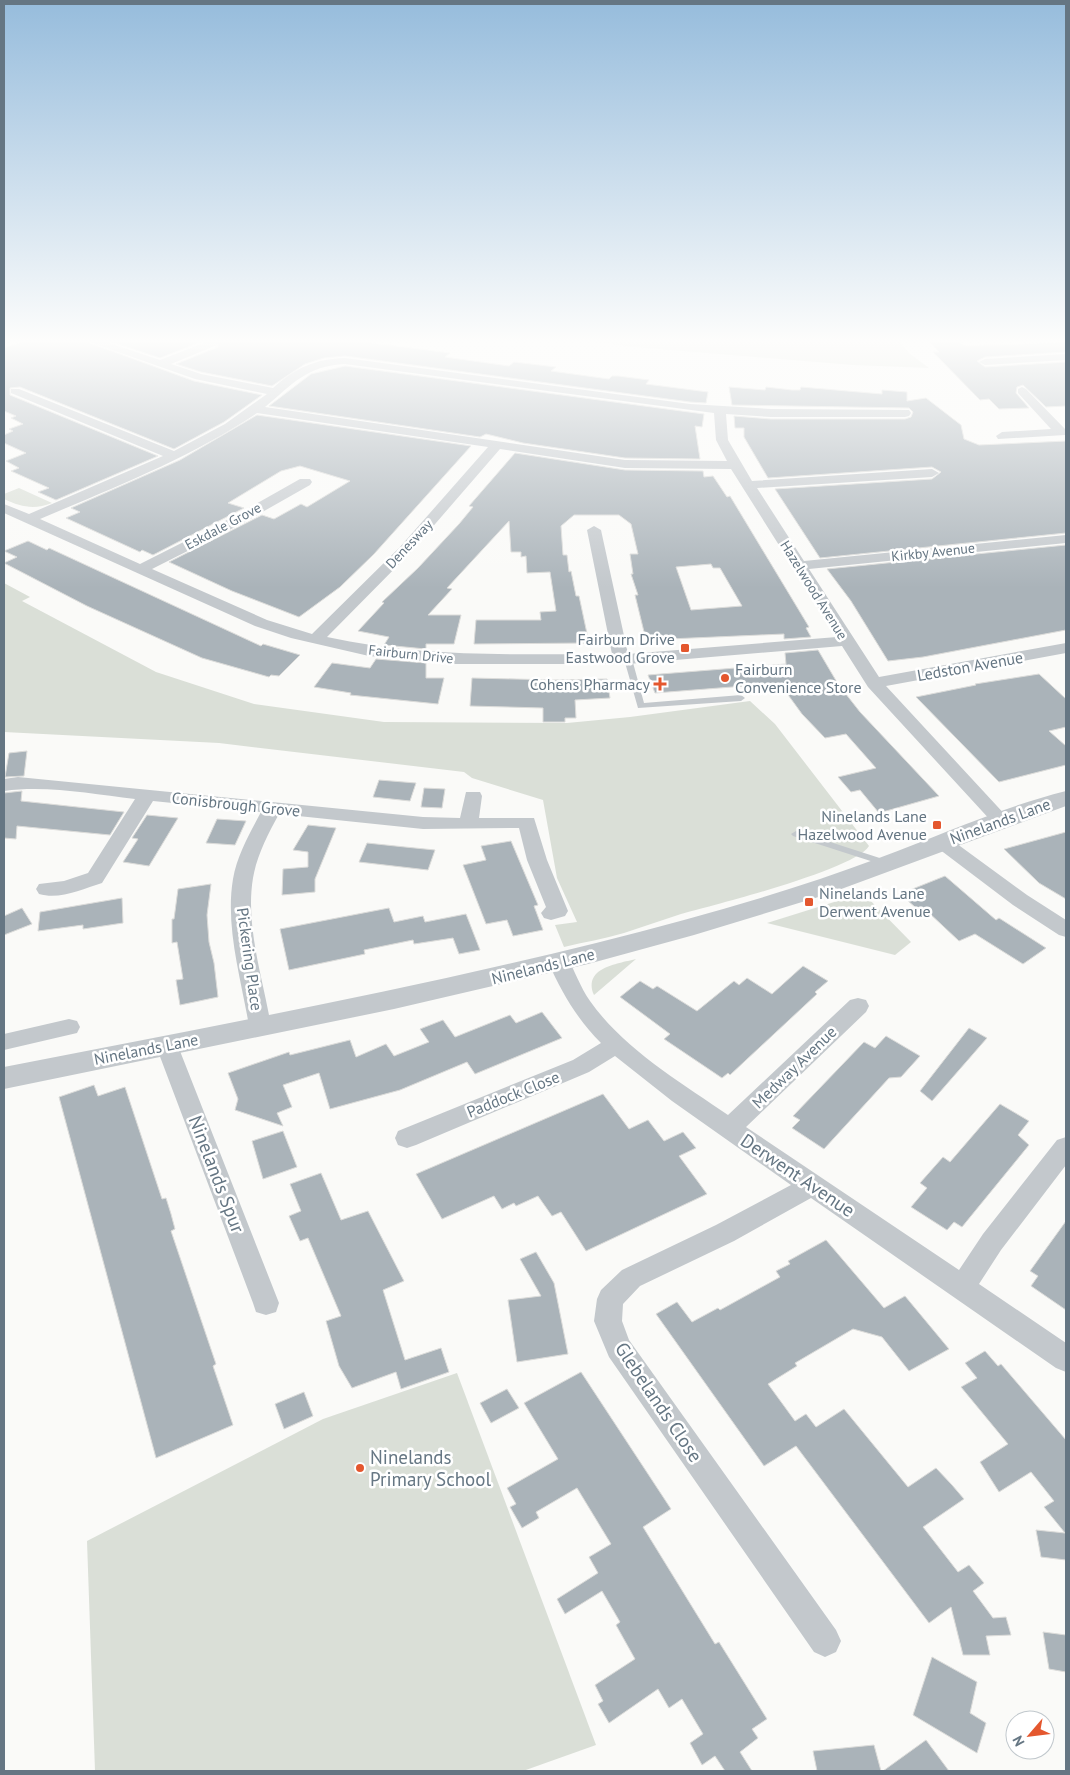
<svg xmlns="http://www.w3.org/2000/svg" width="1070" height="1775" font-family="'PT Sans',sans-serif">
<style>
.green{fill:#dadfd7}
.building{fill:#aab3b9;stroke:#dcdcda;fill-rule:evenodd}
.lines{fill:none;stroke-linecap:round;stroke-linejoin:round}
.service{fill:#c3c8cc;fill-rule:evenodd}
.minor{fill:#c3c8cc;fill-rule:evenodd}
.tertiary{fill:#c3c8cc;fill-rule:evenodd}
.poi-dot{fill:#e4572e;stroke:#fff;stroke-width:2}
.labels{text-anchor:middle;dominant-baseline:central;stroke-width:5;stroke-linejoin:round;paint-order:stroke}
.far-street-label{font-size:14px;fill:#657683;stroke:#fff}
.poi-label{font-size:16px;fill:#657683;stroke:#fff;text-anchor:end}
.street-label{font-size:16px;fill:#657683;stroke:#fff}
.near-street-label{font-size:19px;fill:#657683;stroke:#fff}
.near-poi-label{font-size:19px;fill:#657683;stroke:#fff;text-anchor:start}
</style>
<rect width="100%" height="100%" fill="#fafaf8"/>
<g class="green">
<polygon points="574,339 943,339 900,341 909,353 929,368 853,365 634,347"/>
<path d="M 19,488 L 52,503 C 34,510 21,507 4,499 L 4,494 Z"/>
<path d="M 4,583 L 30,597 L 22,601 L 156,672 L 254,704 L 384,722 L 567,723 L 630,717 L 750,701 L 775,724 L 869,846 C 854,870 714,905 681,914 C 662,920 643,927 624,933 C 604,939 584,942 564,947 L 555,925 L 577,922 L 557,878 L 543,800 L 472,778 L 464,772 L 219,743 L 4,732 Z"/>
<polygon points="863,893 911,942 895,955 767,923"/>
<path d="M 636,959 L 594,995 C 583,968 616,964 636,959 Z"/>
<polygon points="457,1373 596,1745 523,1771 95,1771 87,1541 323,1419"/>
</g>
<g class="building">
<polygon points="30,339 79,339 194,381 262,395 224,422 174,449 20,387 10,388 10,395 158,456 56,500 38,492 49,488 11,471 19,468 6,461 26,453 4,443 4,435 13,431 9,429 23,424 11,418 16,416 4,411 4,348"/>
<polygon points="103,339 332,339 350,340 450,353 445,357 509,366 514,362 556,367 551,371 609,379 612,376 618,376 649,380 646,384 708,392 706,403 690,402 345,356 324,358 305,364 272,386 201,372 176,364 218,347 217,339 208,339 160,358"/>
<polygon points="959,341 965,346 1066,342 1066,352 985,357 977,361 985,367 1066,362 1066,406 1046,407 1023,385 1017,387 1016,393 1029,408 999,409 989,399 980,400 933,352 939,352 930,342"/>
<polygon points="345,366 704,414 702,427 695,426 700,459 625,458 523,443 486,434 480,437 269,406 311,374"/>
<polygon points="729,387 765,390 766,387 792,390 800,390 801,387 882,394 882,390 907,392 907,401 926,398 961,425 964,439 979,445 1066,441 1066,533 820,558 775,489 932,479 941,472 932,467 768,478 744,437 744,428 735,428 734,416 771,419 905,419 911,417 913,412 909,408 732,405"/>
<polygon points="257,415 471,446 374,554 340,587 299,617 232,591 169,562 262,515 274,519 301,504 307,507 350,481 300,466 281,471 228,503 244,508 153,555 142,550 140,552 66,518 80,512 71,508 180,460"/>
<path d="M 515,453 L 625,470 L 703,471 L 704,477 L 713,476 L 727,497 L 730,496 L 809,627 L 806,628 L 811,637 L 784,639 L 784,634 L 646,640 L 635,595 L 638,595 L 631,574 L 633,574 L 630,554 L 638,554 L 631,524 L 619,515 L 574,515 L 561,526 L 563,555 L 567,555 L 569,572 L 571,571 L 576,596 L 579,596 L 589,643 L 474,644 L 476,620 L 541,620 L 540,612 L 556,611 L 550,572 L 527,573 L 526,556 L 521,557 L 521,552 L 511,552 L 509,521 L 447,588 L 452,589 L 428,615 L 461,615 L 454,644 L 426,644 L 426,649 L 384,645 L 389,637 L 358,631 L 384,603 L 382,602 L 418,568 L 459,524 L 473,507 L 469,506 ZM 711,564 L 713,568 L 720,568 L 742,606 L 691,610 L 676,567 Z"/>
<polygon points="28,541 47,550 49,548 261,646 263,644 300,655 279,676 271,675 269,677 202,658 87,606 4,563 17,557 4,551"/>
<polygon points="1066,545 1066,630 923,657 888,661 851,601 827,569"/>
<polygon points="818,650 838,684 860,712 939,796 879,813 860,790 851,792 838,777 876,768 846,734 825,738 802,714 786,692 778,693 771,684 655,693 648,675 786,664 785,653"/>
<polygon points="376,659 426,663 426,678 444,678 438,704 350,695 351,693 314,687 332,663 370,668"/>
<polygon points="1039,674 1066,699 1066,727 1049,731 1066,746 1066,765 999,782 916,697 976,685 975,684"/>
<polygon points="472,678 555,680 607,679 610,698 575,700 576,718 565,718 565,722 543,722 543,708 470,706"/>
<polygon points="27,751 24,776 5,777 9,753"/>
<polygon points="379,780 416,783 410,801 373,797"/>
<polygon points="424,788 445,789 442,808 421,807"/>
<polygon points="22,791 21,801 124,812 110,835 17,826 16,839 4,838 4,793"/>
<polygon points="147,815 178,818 149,866 123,862 138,839 132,838"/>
<polygon points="217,819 246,821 235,845 206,843"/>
<polygon points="308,825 336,828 315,879 315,892 282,895 283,869 308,867 308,852 293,850"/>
<polygon points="1066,832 1066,899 1039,883 1004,849"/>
<polygon points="511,841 538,905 534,906 543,930 513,936 507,920 486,924 463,865 486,860 481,846"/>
<polygon points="367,843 405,847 435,850 428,870 359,862"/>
<polygon points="945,876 996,920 999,918 1046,948 1023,964 975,934 959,941 927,911 922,913 900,894"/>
<polygon points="211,884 207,915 209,942 214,963 218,997 180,1005 176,980 183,979 177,942 172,943 172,919 174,919 178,889"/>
<polygon points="122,898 123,923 83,929 83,925 38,931 40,912"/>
<polygon points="22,908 32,924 4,935 4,916"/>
<polygon points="389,908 394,922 423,916 425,922 466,914 480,950 459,954 453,938 414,944 413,940 364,950 365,954 289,970 280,929"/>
<polygon points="803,966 828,981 815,992 817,994 745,1061 730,1075 728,1073 722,1078 664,1039 670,1034 620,997 640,981 653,989 657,986 697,1011 734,981 739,985 747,978 772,994"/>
<polygon points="542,1012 562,1038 475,1074 467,1062 400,1090 330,1109 319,1073 283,1085 292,1107 277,1113 283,1126 235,1110 238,1099 228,1073 289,1052 290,1055 350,1040 356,1057 386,1044 394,1056 429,1042 420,1029 443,1020 455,1037 510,1015 516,1023"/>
<polygon points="969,1028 987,1038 932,1101 920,1091"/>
<polygon points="886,1036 920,1056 901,1077 889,1078 824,1149 792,1128 800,1120 793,1116 864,1042 875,1048"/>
<polygon points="94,1085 98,1096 125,1087 162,1199 166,1198 171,1214 175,1229 171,1231 216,1364 213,1366 233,1425 156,1458 59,1097"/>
<polygon points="603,1094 629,1129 648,1120 664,1141 683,1132 696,1148 679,1156 707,1194 586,1251 561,1212 552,1216 538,1196 516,1206 514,1203 502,1209 494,1196 442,1219 416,1174"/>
<polygon points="1000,1104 1029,1121 1018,1135 1029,1145 962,1227 954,1222 947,1230 911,1207 927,1188 920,1183 943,1157 950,1162"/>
<polygon points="283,1131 297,1167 263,1179 252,1141"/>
<polygon points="321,1173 341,1220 368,1211 404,1281 383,1290 405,1360 441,1348 449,1372 401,1389 396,1372 352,1388 339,1366 326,1321 341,1316 308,1238 300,1241 289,1216 301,1211 290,1184"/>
<polygon points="1066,1221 1066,1310 1031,1286 1038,1276 1030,1271"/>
<polygon points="826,1240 884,1308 905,1296 949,1349 909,1371 882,1337 853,1329 795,1363 797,1366 768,1384 795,1421 806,1414 816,1427 844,1409 908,1487 936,1468 952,1485 964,1499 923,1527 958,1572 969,1565 984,1583 973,1591 993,1618 1006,1617 1011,1635 986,1636 990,1655 963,1655 951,1607 929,1623 796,1446 764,1466 656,1314 677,1302 692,1322 718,1308 720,1310 780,1277 776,1271 790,1264 788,1261"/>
<polygon points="536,1252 554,1283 568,1354 517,1362 508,1300 541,1296 520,1259"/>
<polygon points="985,1351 998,1366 1001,1364 1066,1440 1066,1560 1041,1557 1036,1530 1065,1533 1044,1507 1054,1501 1031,1472 999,1492 980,1462 1008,1444 961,1387 977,1378 965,1363"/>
<polygon points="581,1372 671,1509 643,1527 715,1644 719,1642 767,1719 752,1729 758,1738 740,1752 752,1771 725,1771 715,1756 702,1765 690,1743 703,1734 682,1699 669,1708 658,1689 609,1723 598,1704 603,1701 595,1685 635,1659 616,1625 620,1622 602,1591 565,1614 557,1599 598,1573 589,1557 611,1544 577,1488 536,1512 539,1518 522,1528 510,1507 516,1504 507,1488 558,1459 524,1403"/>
<polygon points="507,1389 519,1408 491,1423 480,1403"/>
<polygon points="304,1392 313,1416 284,1429 275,1404"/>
<polygon points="1043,1632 1066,1635 1066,1672 1049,1669"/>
<polygon points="932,1657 977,1682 970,1713 986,1723 977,1753 913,1715"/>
<polygon points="926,1740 949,1771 883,1771"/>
<polygon points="874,1745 881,1771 817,1771 813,1751"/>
</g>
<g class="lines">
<g class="service">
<polygon points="625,657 631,657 632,659 644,703 741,695 745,698 741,701 638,708 624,659"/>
<polygon points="796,831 889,861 891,863 886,866 883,865 793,836 791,834"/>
</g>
<g class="minor">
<path d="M 81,339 L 97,339 L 160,360 L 209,341 L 217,341 L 217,345 L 171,364 L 201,374 L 273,388 C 295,368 315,359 345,358 L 690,404 L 771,409 L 909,410 L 911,413 L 909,416 L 905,417 L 771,417 L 726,414 L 728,440 L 752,481 L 932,469 L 939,473 L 932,477 L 757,488 L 804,561 L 1066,535 L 1066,543 L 809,569 L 879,677 L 1066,643 L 1066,653 L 886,686 L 1009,819 L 1007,823 L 993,823 L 868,687 L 842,646 L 628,664 L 455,664 L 369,656 L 291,638 L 255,626 L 4,513 L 4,504 L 29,514 L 163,456 L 11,393 L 11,389 L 19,389 L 174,451 L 225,424 L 267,394 L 195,379 ZM 345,364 L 714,413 L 716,440 L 727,461 L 625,460 L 265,407 C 293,384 306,366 345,364 ZM 257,413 L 488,447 L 400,547 L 312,634 L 267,620 L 152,569 L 243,523 L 310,485 L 312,482 L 310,479 L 300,479 L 233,517 L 140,564 L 40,519 C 115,487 190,458 257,413 ZM 500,449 L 625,468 L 731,469 L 837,637 L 628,654 L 601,530 L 594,526 L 587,530 L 612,654 C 516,654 421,658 327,637 L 410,553 Z"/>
<polygon points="1066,354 1066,360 985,365 979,362 985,359"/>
<polygon points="1022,387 1026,389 1065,429 1065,435 998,439 996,436 1002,432 1051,429 1018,393 1018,389"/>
<path d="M 18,777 L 423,817 L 460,818 L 466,792 L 480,792 L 482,796 L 479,818 L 534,818 L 547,860 L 568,911 L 565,916 L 551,920 L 544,918 L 541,913 L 546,907 L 527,860 L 519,828 L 423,829 L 279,814 C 268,834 257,855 253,878 C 245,926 263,978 271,1026 L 268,1032 L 260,1034 L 252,1032 L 249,1026 C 241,978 225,927 233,879 C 237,855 250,833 261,812 L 153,801 L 102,883 C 82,889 60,900 39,894 L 36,889 L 39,884 L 64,881 L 88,873 L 135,799 C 92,794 47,785 4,791 L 4,779 Z"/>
<polygon points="942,836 949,838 1027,895 1066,920 1066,937 1059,935 1013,905 935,846 932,842 935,838"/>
<path d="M 559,954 L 567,957 C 575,971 580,987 590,1001 C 624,1049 680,1082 728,1115 L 850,1000 L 858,998 L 866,1000 L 869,1006 L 866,1012 L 746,1127 L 959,1270 L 983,1234 L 1057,1140 L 1066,1137 L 1066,1165 L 1001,1250 L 979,1284 L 1066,1343 L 1066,1372 L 1056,1368 L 811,1198 L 734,1241 L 640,1286 L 623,1304 L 622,1321 L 629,1340 L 836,1630 L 841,1641 L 836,1652 L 825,1657 L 814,1652 L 609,1357 L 594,1321 L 597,1299 L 601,1290 L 622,1270 L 716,1225 L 791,1185 L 672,1101 L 615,1056 L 589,1072 L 416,1145 L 407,1148 L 398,1145 L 395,1138 L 398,1131 L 573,1060 L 601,1043 C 577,1019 562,993 548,962 L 551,957 Z"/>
<polygon points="69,1019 77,1021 80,1027 77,1033 4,1050 4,1034"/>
<polygon points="167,1037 175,1040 178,1046 279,1303 276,1312 266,1315 256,1312 253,1303 156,1046 159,1040"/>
</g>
<path class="tertiary" d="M 1066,791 L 1066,806 L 825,895 L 694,935 L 588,964 L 394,1009 L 4,1089 L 4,1067 C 232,1022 460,981 684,920 C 750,902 815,882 879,858 C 941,835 1002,807 1066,791 Z"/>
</g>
<linearGradient id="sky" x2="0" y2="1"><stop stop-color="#96bcdc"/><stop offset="0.58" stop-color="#fdfdfc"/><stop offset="1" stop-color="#fdfdfc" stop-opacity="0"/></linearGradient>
<rect width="1070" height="588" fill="url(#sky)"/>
<g class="poi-dot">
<rect x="680" y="643" width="10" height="10" rx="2.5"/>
<circle cx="725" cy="678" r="5"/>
<path d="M657.5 676.5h5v5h5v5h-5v5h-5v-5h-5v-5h5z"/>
<rect x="932" y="820" width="10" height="10" rx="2.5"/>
<rect x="804" y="897" width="10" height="10" rx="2.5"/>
<circle cx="360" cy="1468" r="5"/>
</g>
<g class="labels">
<g class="far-street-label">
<text transform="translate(223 526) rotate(-28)">Eskdale Grove</text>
<text transform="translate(409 544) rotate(-47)">Denesway</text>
<text transform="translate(933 552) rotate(-6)">Kirkby Avenue</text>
<text transform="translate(814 590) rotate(58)">Hazelwood Avenue</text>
<text transform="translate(411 654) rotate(6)">Fairburn Drive</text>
</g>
<g class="poi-label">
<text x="675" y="639">Fairburn Drive<tspan x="675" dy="18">Eastwood Grove</tspan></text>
<text x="735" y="669" text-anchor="start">Fairburn<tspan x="735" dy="18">Convenience Store</tspan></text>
<text x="650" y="684">Cohens Pharmacy</text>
<text x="927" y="816">Ninelands Lane<tspan x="927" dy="18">Hazelwood Avenue</tspan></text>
<text x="819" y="893" text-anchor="start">Ninelands Lane<tspan x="819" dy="18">Derwent Avenue</tspan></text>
</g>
<g class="street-label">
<text transform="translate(970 666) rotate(-10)">Ledston Avenue</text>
<text transform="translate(236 804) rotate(6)">Conisbrough Grove</text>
<text transform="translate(1000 821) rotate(-20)">Ninelands Lane</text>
<text transform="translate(250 959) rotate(82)">Pickering Place</text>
<text transform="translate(543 966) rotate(-14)">Ninelands Lane</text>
<text transform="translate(146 1049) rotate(-11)">Ninelands Lane</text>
<text transform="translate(794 1067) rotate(-44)">Medway Avenue</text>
<text transform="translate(513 1094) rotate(-22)">Paddock Close</text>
</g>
<g class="near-street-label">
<text transform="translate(217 1174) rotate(69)">Ninelands Spur</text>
<text transform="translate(798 1175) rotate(34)">Derwent Avenue</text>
<text transform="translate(659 1402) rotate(56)">Glebelands Close</text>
</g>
<g class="near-poi-label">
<text x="370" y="1457">Ninelands<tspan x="370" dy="22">Primary School</tspan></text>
</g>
</g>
<rect width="1070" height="1775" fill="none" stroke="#657683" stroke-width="10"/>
<g transform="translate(1030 1735) rotate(242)"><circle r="24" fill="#ffffff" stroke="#c1c8cd"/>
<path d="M0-4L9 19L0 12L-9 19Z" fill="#e4572e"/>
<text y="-8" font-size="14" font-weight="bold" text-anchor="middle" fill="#657683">N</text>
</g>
</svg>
